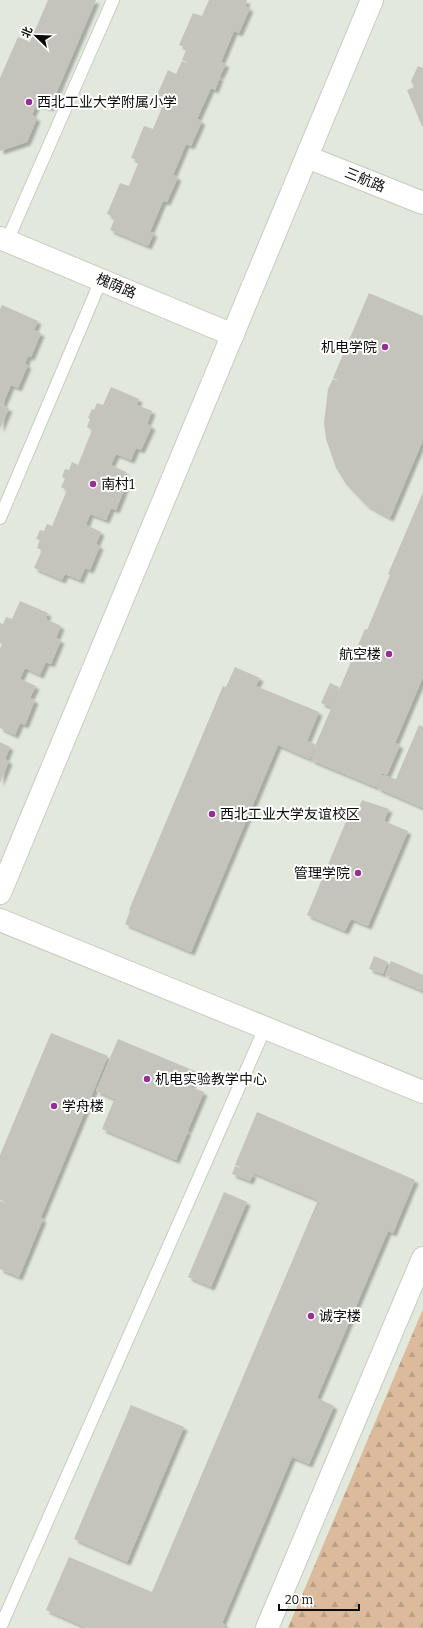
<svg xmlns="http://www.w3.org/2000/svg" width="423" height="1628" font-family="Bitter,'Noto Sans SC',serif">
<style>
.built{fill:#e2e8db}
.forest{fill:url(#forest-firs)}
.building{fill:#c4c3bc;filter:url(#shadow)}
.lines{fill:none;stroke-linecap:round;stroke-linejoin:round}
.lane-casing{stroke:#c8cbc4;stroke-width:14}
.street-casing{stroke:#c8cbc4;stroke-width:24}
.lane{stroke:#fff;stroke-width:12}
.street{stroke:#fff;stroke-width:22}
.poi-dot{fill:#972e91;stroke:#fff;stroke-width:1.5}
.labels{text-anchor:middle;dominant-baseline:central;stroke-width:4;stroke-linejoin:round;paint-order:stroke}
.poi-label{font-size:14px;fill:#0b0c0a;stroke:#fff;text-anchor:start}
.street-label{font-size:14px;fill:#0b0c0a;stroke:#fff}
</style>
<defs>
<pattern id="forest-firs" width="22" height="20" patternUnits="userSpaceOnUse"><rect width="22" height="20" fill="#dcba9c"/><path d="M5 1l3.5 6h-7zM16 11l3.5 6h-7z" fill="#bb9f85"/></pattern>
<filter id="shadow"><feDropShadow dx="3.5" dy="3.5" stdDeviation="1" flood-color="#0004"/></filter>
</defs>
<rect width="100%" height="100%" fill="#f0f3ec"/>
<rect class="built" x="0" y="0" width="423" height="1628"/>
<polygon class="forest" points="423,1309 423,1628 288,1628"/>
<g class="building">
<polygon points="48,0 96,0 50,108 37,103 32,115 37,118 27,142 0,151 0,78 18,37 30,42"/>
<polygon points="209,0 247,0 245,6 250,8 239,33 234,31 221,62 226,64 220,76 182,60 187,48 179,45 193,13 202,16"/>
<polygon points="182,61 220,77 215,90 211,88 197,119 202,121 191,146 186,144 173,175 178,177 167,202 163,201 150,232 154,233 148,246 110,230 115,218 107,214 120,183 129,186 139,161 131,158 144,126 153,129 163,105 154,102 168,70 176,74"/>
<polygon points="418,66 423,68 423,126 422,126 407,90 414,87 411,81"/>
<polygon points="369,293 423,316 423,416 333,378"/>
<polygon points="2,305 38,321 34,330 41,333 31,357 28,356 25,364 28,365 18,388 11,385 2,406 9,408 0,429 0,309"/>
<polygon points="333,379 423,417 423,440 390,518 366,505 346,484 336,468 326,439 324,423 328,389"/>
<polygon points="111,387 139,399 137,405 152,411 147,424 152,426 141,450 136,448 131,460 116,454 111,465 126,472 121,483 126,485 116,510 111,508 106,520 90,514 86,525 101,532 96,544 100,546 90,570 85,568 80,580 65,574 62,580 34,568 42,550 37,548 40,540 36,539 40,530 44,531 47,524 52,526 67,490 61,487 65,479 62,477 65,469 69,470 72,462 78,465 92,430 87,427 90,419 88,418 92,409 94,410 97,403 103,405"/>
<polygon points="423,492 423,677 395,743 400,745 387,775 382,773 376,787 311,760 317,747 315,746 365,629 367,630 390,575 388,574"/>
<polygon points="20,601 48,613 46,619 61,626 56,638 61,640 51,664 46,662 40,675 25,668 20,679 36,686 30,698 35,700 25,725 20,723 15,735 0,728 0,649 2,644 0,643 0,623 3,624 6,617 12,619"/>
<polygon points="235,667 260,678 256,686 319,712 307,741 315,744 314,746 316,747 310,759 278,745 191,952 125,924 130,911 129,910 223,686 226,687"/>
<polygon points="330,683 339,687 331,707 321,703"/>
<polygon points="419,725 423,727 423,808 377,788 382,775 396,779"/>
<polygon points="0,742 10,747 5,759 9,761 0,783"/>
<polygon points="362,800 389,809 384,821 408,831 368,926 351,919 345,931 307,915 352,807 358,809"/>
<polygon points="374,956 388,962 383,974 369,969"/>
<polygon points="391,961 423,975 423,991 385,975"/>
<polygon points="51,1033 108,1056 41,1217 0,1200 0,1155"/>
<polygon points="118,1039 197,1072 191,1087 204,1092 188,1130 96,1091"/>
<polygon points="114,1100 188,1131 176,1160 102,1129"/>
<polygon points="257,1112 415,1180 393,1233 388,1231 317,1398 334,1406 309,1464 292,1457 222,1623 225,1625 224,1628 87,1628 46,1610 69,1557 152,1592 318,1200 235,1165"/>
<polygon points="235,1166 253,1174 250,1181 232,1174"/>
<polygon points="224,1192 247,1202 211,1287 188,1277"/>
<polygon points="0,1201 43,1219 19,1277 0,1269"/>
<polygon points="131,1405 184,1427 127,1562 74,1539"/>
</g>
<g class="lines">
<g class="lane-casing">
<g id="lane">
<polyline points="7,241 113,0"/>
<polyline points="0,518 101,280"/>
<polyline points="0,1628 265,1028"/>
</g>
</g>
<g class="street-casing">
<g id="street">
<polyline points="307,157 423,203"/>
<polyline points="0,238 233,335"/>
<polyline points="0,893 372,0"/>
<polyline points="0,920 423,1092"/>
<polyline points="267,1628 423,1258"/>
</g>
</g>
<use href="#lane" class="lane"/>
<use href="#street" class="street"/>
</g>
<g class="poi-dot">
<circle cx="29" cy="102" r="4"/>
<circle cx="385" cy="347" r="4"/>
<circle cx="93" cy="484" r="4"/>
<circle cx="389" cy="654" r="4"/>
<circle cx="212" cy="814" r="4"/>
<circle cx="358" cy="873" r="4"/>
<circle cx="147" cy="1079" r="4"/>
<circle cx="54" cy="1106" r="4"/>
<circle cx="311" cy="1316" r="4"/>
</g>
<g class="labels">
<g class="poi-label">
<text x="37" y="102">西北工业大学附属小学</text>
<text x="377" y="347" text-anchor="end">机电学院</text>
<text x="101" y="484">南村1</text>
<text x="381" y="654" text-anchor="end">航空楼</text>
<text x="220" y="814">西北工业大学友谊校区</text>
<text x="350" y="873" text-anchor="end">管理学院</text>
<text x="155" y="1079">机电实验教学中心</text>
<text x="62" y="1106">学舟楼</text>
<text x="319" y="1316">诚字楼</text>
</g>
<g class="street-label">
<text transform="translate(365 180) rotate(22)">三航路</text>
<text transform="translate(116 286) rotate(23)">槐荫路</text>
</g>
</g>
<g transform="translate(36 36) rotate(293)" stroke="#ffffff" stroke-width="3" paint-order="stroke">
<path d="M0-3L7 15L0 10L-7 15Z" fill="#0b0c0a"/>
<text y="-6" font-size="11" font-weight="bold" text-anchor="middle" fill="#0b0c0a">北</text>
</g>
<path d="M279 1604v6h80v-6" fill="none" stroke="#0b0c0a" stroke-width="2"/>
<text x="285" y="1604" font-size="12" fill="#0b0c0a" stroke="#ffffff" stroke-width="3" paint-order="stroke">20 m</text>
</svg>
